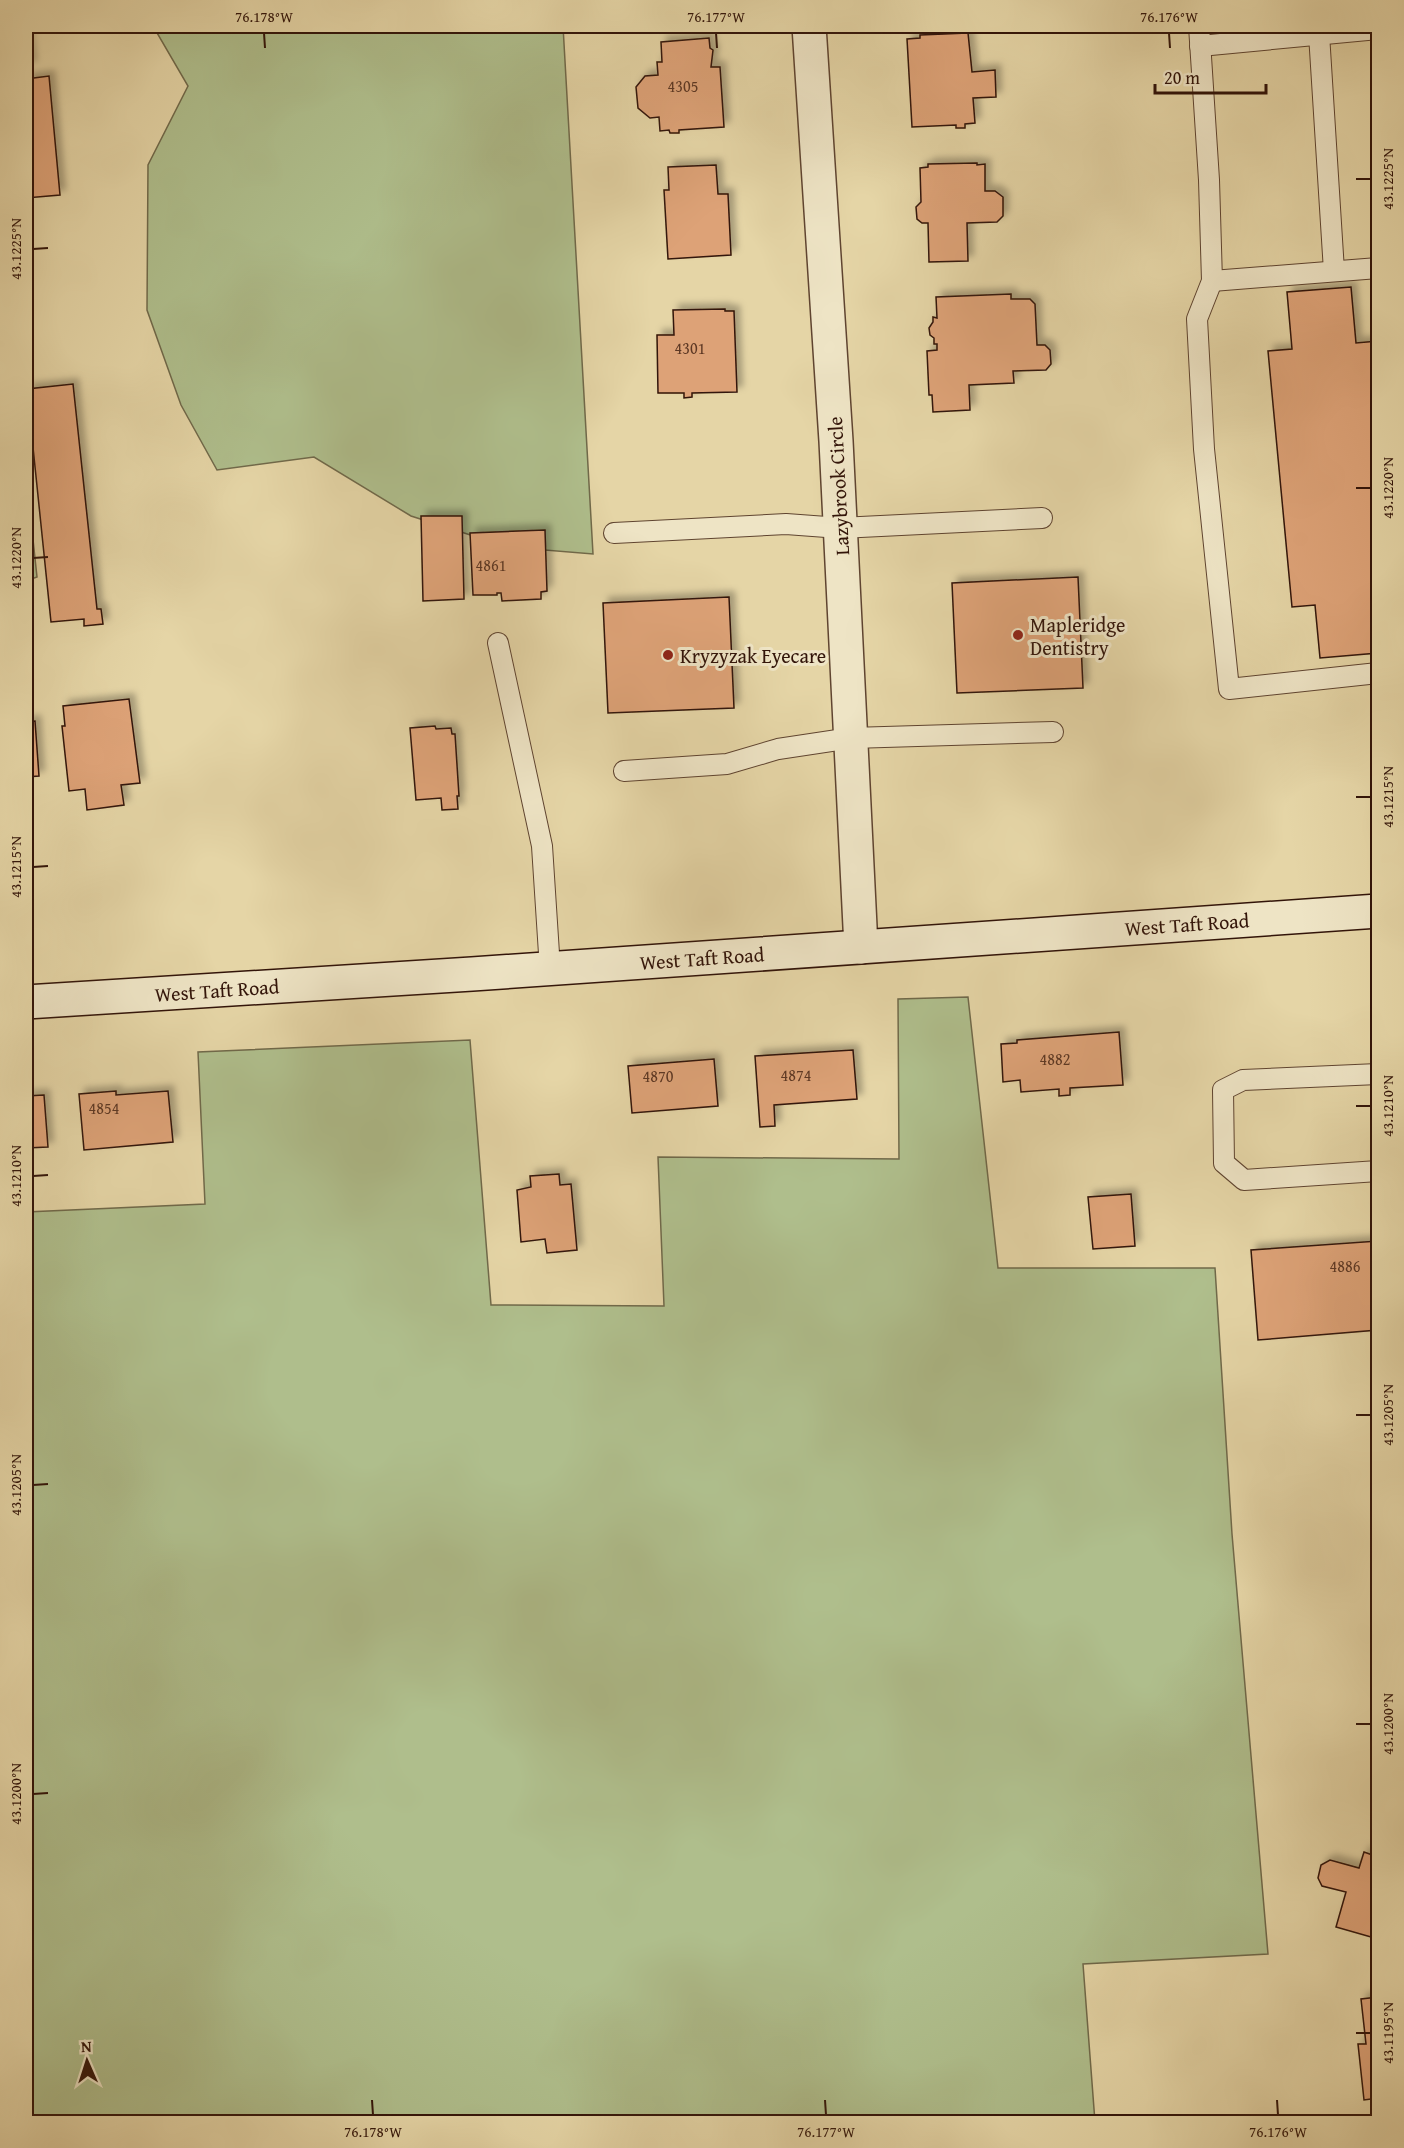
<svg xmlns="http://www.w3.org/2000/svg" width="1404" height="2148" font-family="'Gentium Book Plus',serif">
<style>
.green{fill:#afbe8c;stroke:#70694a;stroke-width:1.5}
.building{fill:#dda277;stroke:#321409;stroke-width:1.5;filter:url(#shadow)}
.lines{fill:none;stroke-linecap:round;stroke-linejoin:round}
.service-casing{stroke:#5f4430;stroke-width:22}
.minor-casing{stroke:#5f4430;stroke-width:36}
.secondary-casing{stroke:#321409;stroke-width:36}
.service{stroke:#eee4c5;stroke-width:20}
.minor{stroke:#eee4c5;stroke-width:33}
.secondary{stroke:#eee4c5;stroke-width:33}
.ticks{fill:none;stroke:#321409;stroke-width:2}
.poi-dot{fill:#8f2418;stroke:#eee4c5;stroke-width:2}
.labels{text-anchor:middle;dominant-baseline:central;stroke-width:6;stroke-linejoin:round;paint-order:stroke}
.number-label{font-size:16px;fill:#5d3824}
.street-label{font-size:20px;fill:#321409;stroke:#eee4c5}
.poi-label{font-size:20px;fill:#321409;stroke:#eee4c5;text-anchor:start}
.neatline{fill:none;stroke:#321409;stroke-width:2}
.ticks-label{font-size:15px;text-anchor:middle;fill:#321409}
</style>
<defs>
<filter id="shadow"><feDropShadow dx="5.5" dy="-5.5" stdDeviation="3" flood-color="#0004"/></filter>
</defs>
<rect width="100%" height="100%" fill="#e5d5a6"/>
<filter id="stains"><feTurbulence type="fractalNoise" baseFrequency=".00333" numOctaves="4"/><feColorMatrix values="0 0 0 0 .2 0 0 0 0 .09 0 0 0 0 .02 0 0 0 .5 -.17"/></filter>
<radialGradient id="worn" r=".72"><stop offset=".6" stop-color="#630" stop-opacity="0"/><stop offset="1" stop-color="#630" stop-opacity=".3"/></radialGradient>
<g class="green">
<polygon points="153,26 563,26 593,554 508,547 411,516 314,457 217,470 181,405 147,310 148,165 188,86"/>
<polygon points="26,474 37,577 26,581"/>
<polygon points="968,997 998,1268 1215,1268 1232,1534 1268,1954 1083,1964 1095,2122 26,2122 26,1212 205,1204 198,1052 470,1040 491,1305 664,1306 658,1157 899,1159 898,999"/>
</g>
<g class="building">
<polygon points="26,26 31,66 26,67"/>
<polygon points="968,33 972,72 995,70 996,97 973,98 975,123 965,124 965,128 956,128 956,125 912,127 907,39 920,38 920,35"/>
<polygon points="709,38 710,48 713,50 711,67 720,67 724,127 679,130 679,133 670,133 669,130 660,131 659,117 650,118 638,108 636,87 645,76 658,75 657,62 662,62 661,42"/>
<polygon points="49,76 60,195 26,198 26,79"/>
<polygon points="977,163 977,165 985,164 985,191 995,191 1003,197 1003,216 997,222 967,223 968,261 929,262 928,223 922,223 917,219 916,207 921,202 920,168 928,167 928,164"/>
<polygon points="716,165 718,194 728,194 731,255 668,259 664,190 669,190 668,167"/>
<polygon points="1351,287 1356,343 1378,341 1378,653 1320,658 1315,605 1292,607 1268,351 1292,349 1287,292"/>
<polygon points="1011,294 1011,299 1030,299 1035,304 1037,345 1045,345 1050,350 1051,364 1046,370 1013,371 1014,383 969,385 970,410 933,412 932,395 929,395 927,351 937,350 937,344 934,344 934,338 930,335 929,328 933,322 933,317 937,318 936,297"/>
<polygon points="725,309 725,311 734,311 737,392 692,393 692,397 684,398 684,393 658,393 657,335 674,335 673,310"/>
<polygon points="73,384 97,609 101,609 103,624 84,626 84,619 51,622 27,389"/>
<polygon points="421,516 462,516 464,599 423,601"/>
<polygon points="545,530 547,591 541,592 541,599 502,601 501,593 497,593 497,595 473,595 470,533"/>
<polygon points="1078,577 1083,688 957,693 952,583"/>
<polygon points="729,597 734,708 608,713 603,603"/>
<polygon points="129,699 140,783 121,785 124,805 87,810 85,789 69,791 62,726 65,726 63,706"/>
<polygon points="35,721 39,776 26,777 26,722"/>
<polygon points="435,726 436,729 451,728 452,734 455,734 459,796 457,796 458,809 442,810 441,798 416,800 410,728"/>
<polygon points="1119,1032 1123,1085 1070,1088 1070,1095 1059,1096 1059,1089 1021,1092 1020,1080 1003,1082 1001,1044 1017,1043 1017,1040"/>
<polygon points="853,1050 857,1099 774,1105 775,1126 760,1127 755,1056"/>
<polygon points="714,1059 718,1106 632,1113 628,1066"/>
<polygon points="116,1091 116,1095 168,1091 173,1142 84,1150 79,1094"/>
<polygon points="44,1095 48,1147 26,1148 26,1096"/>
<polygon points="559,1174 560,1185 571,1184 577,1250 547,1253 545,1239 521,1242 517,1190 531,1187 530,1176"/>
<polygon points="1131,1194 1135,1246 1093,1249 1088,1197"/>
<polygon points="1378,1241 1378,1330 1258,1340 1251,1250"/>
<polygon points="1364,1852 1378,1857 1378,1939 1336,1927 1346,1892 1322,1886 1318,1878 1321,1865 1330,1860 1359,1868"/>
<polygon points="1378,1997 1378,2098 1364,2100 1358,2044 1366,2044 1361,1999"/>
</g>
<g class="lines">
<g class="service-casing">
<g id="service">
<polyline points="1199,26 1209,180 1212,281 1197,319 1204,449 1229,689 1378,673"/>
<polyline points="1319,34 1334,271"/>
<polyline points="1200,46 1378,29"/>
<polyline points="1212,281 1378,268"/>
<polyline points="614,533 786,524 840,528 1042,518"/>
<polyline points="498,643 542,846 550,969"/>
<polyline points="624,771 727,764 778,749 851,738 1053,732"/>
<polyline points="1378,1074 1243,1080 1223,1090 1224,1163 1244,1180 1378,1171"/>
</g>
</g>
<g class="minor-casing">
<polyline id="minor" points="809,26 836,441 861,947"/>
</g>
<g class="secondary-casing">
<polyline id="secondary" points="26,1002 472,974 1378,911"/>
</g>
<use href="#service" class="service"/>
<use href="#minor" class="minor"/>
<use href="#secondary" class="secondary"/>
</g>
<path class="ticks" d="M 264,33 L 265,48M 716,33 L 717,48M 1169,33 L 1170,48M 1356,179 L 1371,179M 33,249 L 48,248M 1356,488 L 1371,488M 33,558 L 48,557M 1356,797 L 1371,797M 33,867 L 48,866M 1356,1106 L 1371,1106M 33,1176 L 48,1175M 1356,1415 L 1371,1415M 33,1485 L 48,1484M 1356,1724 L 1371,1724M 33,1794 L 48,1793M 1356,2033 L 1371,2033M 372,2100 L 373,2115M 825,2100 L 826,2115M 1277,2100 L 1278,2115"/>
<g class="poi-dot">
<circle cx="1018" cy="635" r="6"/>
<circle cx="668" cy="655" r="6"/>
</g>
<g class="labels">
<g class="number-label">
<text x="683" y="86">4305</text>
<text x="690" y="348">4301</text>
<text x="491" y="565">4861</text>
<text x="1055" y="1059">4882</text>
<text x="796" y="1075">4874</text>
<text x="658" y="1076">4870</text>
<text x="104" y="1108">4854</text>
<text x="1345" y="1266">4886</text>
</g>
<g class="street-label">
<text transform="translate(838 486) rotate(-93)">Lazybrook Circle</text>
<text transform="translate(1187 924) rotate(-4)">West Taft Road</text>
<text transform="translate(702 958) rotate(-4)">West Taft Road</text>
<text transform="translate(217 990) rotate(-4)">West Taft Road</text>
</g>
<g class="poi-label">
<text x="1030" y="624">Mapleridge<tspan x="1030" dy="23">Dentistry</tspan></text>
<text x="680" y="655">Kryzyzak Eyecare</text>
</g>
</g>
<rect width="1404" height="2148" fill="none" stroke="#e5d5a6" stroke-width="66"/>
<g transform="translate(87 2061) rotate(357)" stroke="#eee4c5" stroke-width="4.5" paint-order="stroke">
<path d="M0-4.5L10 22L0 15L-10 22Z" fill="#321409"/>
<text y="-9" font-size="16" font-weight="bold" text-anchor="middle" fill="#321409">N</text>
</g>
<path d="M1155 84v9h111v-9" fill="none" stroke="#321409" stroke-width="3"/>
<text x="1164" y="84" font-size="18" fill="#321409" stroke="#eee4c5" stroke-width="4.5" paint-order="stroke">20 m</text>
<rect x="33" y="33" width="1338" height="2082" class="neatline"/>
<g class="ticks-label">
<text x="264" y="22">76.178°W</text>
<text x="716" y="22">76.177°W</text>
<text x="1169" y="22">76.176°W</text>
<text transform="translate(1388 179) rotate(-90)" y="5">43.1225°N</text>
<text transform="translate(16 249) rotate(-90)" y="5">43.1225°N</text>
<text transform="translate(1388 488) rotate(-90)" y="5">43.1220°N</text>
<text transform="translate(16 558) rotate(-90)" y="5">43.1220°N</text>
<text transform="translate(1388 797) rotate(-90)" y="5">43.1215°N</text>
<text transform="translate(16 867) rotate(-90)" y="5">43.1215°N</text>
<text transform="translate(1388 1106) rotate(-90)" y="5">43.1210°N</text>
<text transform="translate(16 1176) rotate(-90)" y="5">43.1210°N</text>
<text transform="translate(1388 1415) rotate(-90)" y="5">43.1205°N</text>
<text transform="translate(16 1485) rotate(-90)" y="5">43.1205°N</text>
<text transform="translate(1388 1724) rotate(-90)" y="5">43.1200°N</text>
<text transform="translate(16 1794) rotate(-90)" y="5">43.1200°N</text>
<text transform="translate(1388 2033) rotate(-90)" y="5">43.1195°N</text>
<text x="373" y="2137">76.178°W</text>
<text x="826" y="2137">76.177°W</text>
<text x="1278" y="2137">76.176°W</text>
</g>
<rect width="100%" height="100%" filter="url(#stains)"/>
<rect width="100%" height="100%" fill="url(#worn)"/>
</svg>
